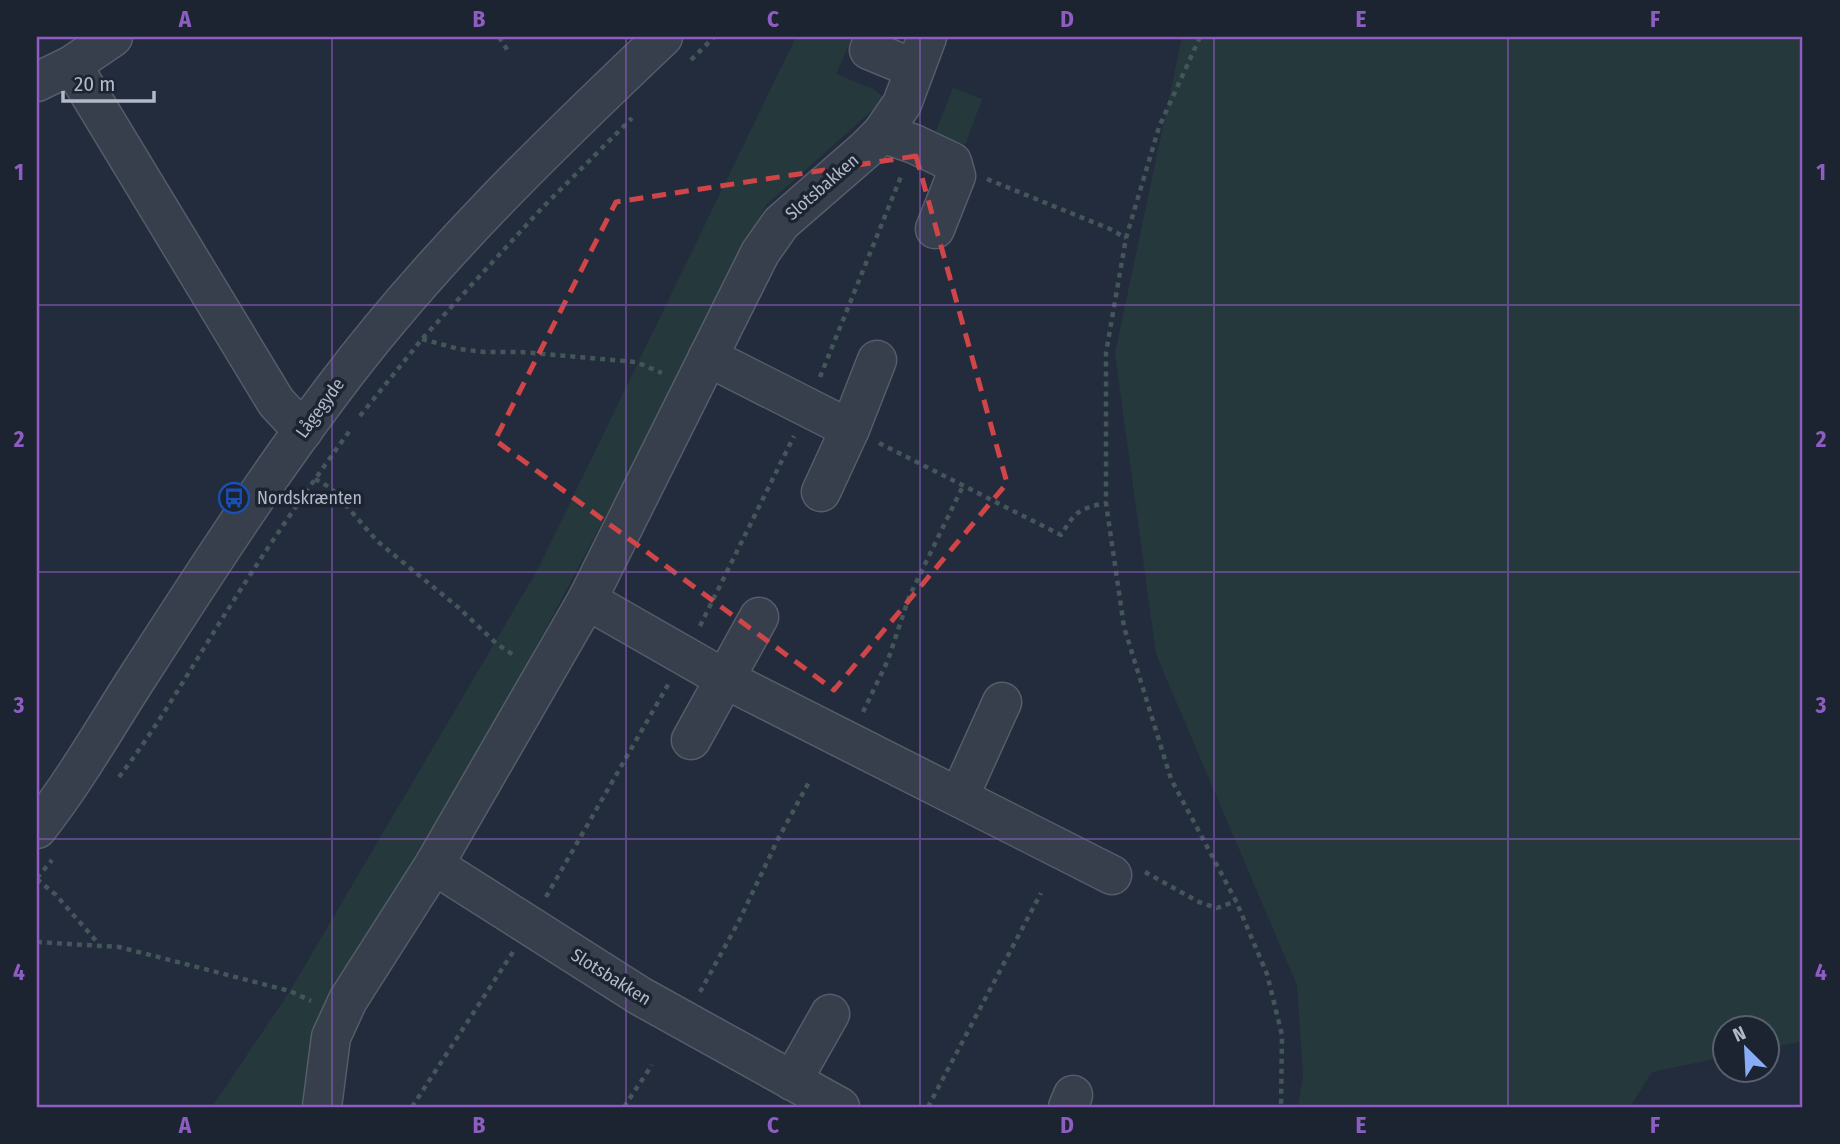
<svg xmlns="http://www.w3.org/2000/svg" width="1840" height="1144" font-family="'Fira Sans Condensed',sans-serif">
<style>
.green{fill:#25393d}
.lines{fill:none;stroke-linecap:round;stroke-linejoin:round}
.minor-casing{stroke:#555c6a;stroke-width:41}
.path{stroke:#43565a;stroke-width:4.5;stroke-dasharray:5 5;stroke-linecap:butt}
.minor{stroke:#373e4c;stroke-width:38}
.marked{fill:none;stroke:#cf4548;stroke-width:5;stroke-dasharray:14 9;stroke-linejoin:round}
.grid{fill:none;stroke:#8e5dc2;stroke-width:2;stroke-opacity:0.55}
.labels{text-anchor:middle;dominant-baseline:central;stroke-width:7;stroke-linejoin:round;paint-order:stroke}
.street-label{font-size:18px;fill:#b2b9c8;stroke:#1c2331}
.poi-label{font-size:18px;fill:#b2b9c8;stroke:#1c2331;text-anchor:start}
.neatline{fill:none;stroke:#8e5dc2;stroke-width:2.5}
.grid-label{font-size:23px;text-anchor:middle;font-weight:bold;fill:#8e5dc2}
</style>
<rect width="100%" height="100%" fill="#232c3c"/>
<g class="green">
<polygon points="796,37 852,37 836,74 875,90 885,99 766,205 671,392 508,700 347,972 304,1107 212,1107 290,991 538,569"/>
<polygon points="1182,37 1803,37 1803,1041 1767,1049 1766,1028 1724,1028 1724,1057 1652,1072 1630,1107 1298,1107 1303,1075 1297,985 1156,654 1115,353"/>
<polygon points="953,88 982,99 965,145 935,134"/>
</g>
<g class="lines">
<g class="minor-casing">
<g id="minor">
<polyline points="869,50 915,69"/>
<polyline points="72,65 276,402 303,431"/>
<polyline points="37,82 72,65 113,37"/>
<polyline points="882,133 914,144 952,162 956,176 935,229"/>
<polyline points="708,357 850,429"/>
<polyline points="821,492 850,429 877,360"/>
<polyline points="587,600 725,679 1112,875"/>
<polyline points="691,740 759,617"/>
<polyline points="959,797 1002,702"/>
<path d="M 37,829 C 75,781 106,726 139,675 C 201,579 263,482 332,391 C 429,261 546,148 663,37"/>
<polyline points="434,865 640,996 840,1107"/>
<polyline points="792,1081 830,1014"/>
<polyline points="322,1107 331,1037 348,1000 434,865 587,600 760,253 781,223 865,150 882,133 902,104 927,37"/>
<polyline points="1068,1107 1073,1095"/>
</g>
</g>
<g class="path">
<polyline points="499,37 508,51"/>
<polyline points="1200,37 1159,127 1126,238 1106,353 1106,503 1124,627 1171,779 1236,901 1267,974 1282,1035 1281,1107"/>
<polyline points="691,60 714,37"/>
<polyline points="987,179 1110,229 1126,238"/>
<polyline points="422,339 459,349 484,352 521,352 636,362 662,373"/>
<polyline points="820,377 902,174"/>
<polyline points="360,416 422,339 542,208 632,118"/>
<path d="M 879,443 L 1061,535 C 1076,511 1078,509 1106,503"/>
<polyline points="315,479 331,488 377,541 459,608 497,644 515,656"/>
<polyline points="700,626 794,436"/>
<polyline points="863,712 888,660 909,597 963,486"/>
<path d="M 119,777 C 159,725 192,666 227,611 C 266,549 308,488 351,429"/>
<polyline points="1145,872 1199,902 1217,908 1236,901"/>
<polyline points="37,878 52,860"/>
<polyline points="37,879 56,895 99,944"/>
<polyline points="546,897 669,683"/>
<polyline points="37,942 119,947 290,991 311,1001"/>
<polyline points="700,992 739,921 778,839 809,782"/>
<polyline points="412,1107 513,952"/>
<polyline points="624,1107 652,1065"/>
<polyline points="928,1107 1041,893"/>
</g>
<use href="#minor" class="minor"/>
</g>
<path class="marked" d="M 916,156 L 1007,483 L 834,690 L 495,440 L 616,202 Z"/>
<path class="grid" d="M 332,37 L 332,1107M 626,37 L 626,1107M 920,37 L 920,1107M 1214,37 L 1214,1107M 1508,37 L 1508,1107M 37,305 L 1803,305M 37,572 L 1803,572M 37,839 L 1803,839"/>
<defs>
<g id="bus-ring" transform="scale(1.575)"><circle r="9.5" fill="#1c2331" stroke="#1a4fb4" stroke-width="1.5"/><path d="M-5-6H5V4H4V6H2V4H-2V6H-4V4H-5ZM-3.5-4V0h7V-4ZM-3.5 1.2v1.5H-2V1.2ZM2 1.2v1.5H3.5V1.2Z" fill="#1a4fb4"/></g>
</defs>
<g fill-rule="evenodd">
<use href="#bus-ring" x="234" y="498"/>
</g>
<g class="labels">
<g class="street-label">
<text transform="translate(822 187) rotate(-41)">Slotsbakken</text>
<text transform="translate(320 408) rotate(-54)">Lågegyde</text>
<text transform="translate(611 977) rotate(32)">Slotsbakken</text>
</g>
<g class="poi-label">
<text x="257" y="498">Nordskrænten</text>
</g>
</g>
<rect width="1840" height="1144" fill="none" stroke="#1c2331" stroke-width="77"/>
<g transform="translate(1746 1049) rotate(336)"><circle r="33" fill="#1c2331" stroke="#585f6d" stroke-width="2"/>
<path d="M0-5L12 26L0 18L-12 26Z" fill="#87adf8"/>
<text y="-10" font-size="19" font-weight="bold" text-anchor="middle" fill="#b2b9c8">N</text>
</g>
<path d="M63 91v10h91v-10" fill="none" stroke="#b2b9c8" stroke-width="3.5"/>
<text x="74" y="91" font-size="21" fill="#b2b9c8" stroke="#1c2331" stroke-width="5" paint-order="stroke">20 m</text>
<rect x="38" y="38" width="1763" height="1068" class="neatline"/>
<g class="grid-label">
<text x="185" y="27">A</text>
<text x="479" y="27">B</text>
<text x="773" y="27">C</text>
<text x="1067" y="27">D</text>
<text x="1361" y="27">E</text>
<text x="1655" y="27">F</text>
<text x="19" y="180">1</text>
<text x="1821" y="180">1</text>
<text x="19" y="447">2</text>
<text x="1821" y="447">2</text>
<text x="19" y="713">3</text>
<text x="1821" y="713">3</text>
<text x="19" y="980">4</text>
<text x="1821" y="980">4</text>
<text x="185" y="1133">A</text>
<text x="479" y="1133">B</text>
<text x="773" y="1133">C</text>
<text x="1067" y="1133">D</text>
<text x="1361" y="1133">E</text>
<text x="1655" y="1133">F</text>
</g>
</svg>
